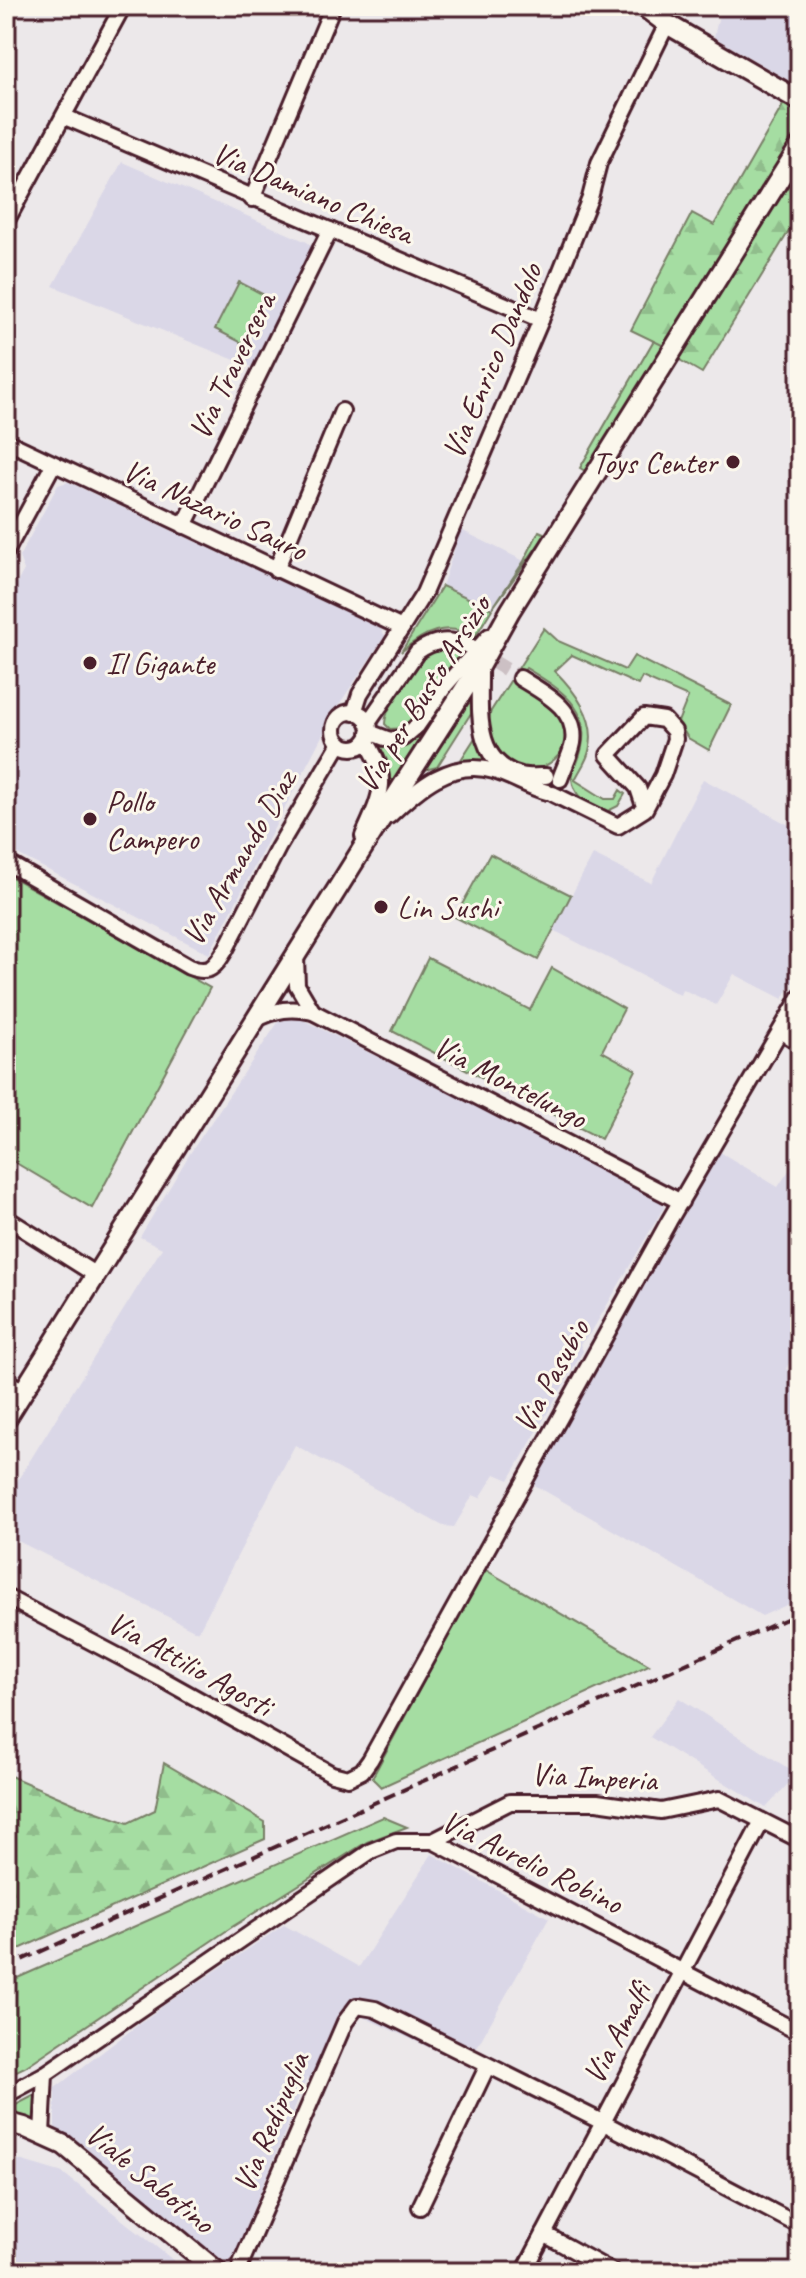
<svg xmlns="http://www.w3.org/2000/svg" width="806" height="2278" font-family="Caveat,sans-serif">
<style>
.built{fill:#dad7e7}
.green{fill:#a5dda2;stroke:#787e66;stroke-width:2}
.forest{fill:url(#forest-firs);stroke:#787e66;stroke-width:2}
.lines{fill:none;stroke-linecap:round;stroke-linejoin:round}
.street-tunnel{stroke:#ccc0c4;stroke-width:14;stroke-dasharray:14 7;stroke-linecap:butt}
.street-casing{stroke:#4a1f2b;stroke-width:20}
.secondary-casing{stroke:#4a1f2b;stroke-width:24}
.street{stroke:#fbf7ec;stroke-width:14}
.secondary{stroke:#fbf7ec;stroke-width:18}
.rail{stroke:#4a1f2b;stroke-width:4;stroke-dasharray:12 6;stroke-linecap:butt}
.poi-dot{fill:#4a1f2b;stroke:#fbf7ec;stroke-width:3}
.labels{text-anchor:middle;dominant-baseline:central;stroke-width:6;stroke-linejoin:round;paint-order:stroke}
.street-label{font-size:32px;fill:#4a1f2b;stroke:#fbf7ec}
.poi-label{font-size:32px;fill:#4a1f2b;stroke:#fbf7ec;text-anchor:start}
</style>
<defs>
<pattern id="forest-firs" width="22" height="20" patternUnits="userSpaceOnUse" patternTransform="scale(2)"><rect width="22" height="20" fill="#a5dda2"/><path d="M5 1l3.5 6h-7zM16 11l3.5 6h-7z" fill="#90bd8c"/></pattern>
</defs>
<rect width="100%" height="100%" fill="#ece8ea"/>
<filter id="ink" filterUnits="userSpaceOnUse"><feTurbulence type="fractalNoise" baseFrequency=".0125" numOctaves="2"/><feDisplacementMap in="SourceGraphic" scale="16" xChannelSelector="R" yChannelSelector="G"/><feConvolveMatrix kernelMatrix="1 2 1 2 8 2 1 2 1" color-interpolation-filters="sRGB"/></filter>
<g filter="url(#ink)">
<g class="built">
<polygon points="721,6 777,9 778,6 800,6 800,87 714,37"/>
<polygon points="122,162 307,242 314,248 252,367 53,286"/>
<polygon points="68,482 380,628 385,636 336,709 209,954 6,848 6,597 9,598 24,570 19,557 58,485"/>
<polygon points="461,530 524,561 491,609 442,586"/>
<polygon points="703,779 800,831 800,968 783,999 734,974 716,1005 682,989 680,995 553,930 593,855 651,883"/>
<polygon points="297,1017 658,1196 664,1207 592,1331 580,1344 583,1351 509,1480 495,1474 480,1498 473,1495 454,1527 443,1526 295,1445 198,1632 6,1535 6,1499 162,1248 140,1237 189,1155 279,1021"/>
<polygon points="715,1149 778,1187 800,1154 800,1301 792,1314 800,1319 800,1341 786,1369 800,1377 800,1599 762,1616 531,1483"/>
<polygon points="679,1698 797,1774 766,1808 650,1737"/>
<polygon points="432,1854 549,1918 467,2065 359,2015 327,2087 307,2078 231,2263 226,2263 55,2129 55,2088 163,2006 284,1925 359,1967"/>
<polygon points="6,2156 63,2173 188,2272 6,2272"/>
</g>
<g class="green">
<polygon points="239,282 266,296 242,343 215,329"/>
<polygon points="654,340 664,346 585,471 580,468"/>
<path d="M 539,531 L 546,534 L 492,609 L 475,637 C 446,621 424,632 401,652 L 442,586 L 492,609 L 524,561 Z"/>
<path d="M 544,628 L 558,641 L 625,670 L 634,656 L 731,705 L 709,750 L 688,738 L 678,722 L 688,697 L 642,677 L 638,685 L 572,655 L 555,671 C 575,691 598,720 589,751 C 587,761 579,771 575,780 L 605,799 L 615,799 L 620,790 L 625,794 L 618,806 L 606,812 C 580,806 568,788 572,761 L 577,763 C 598,712 565,692 526,668 L 517,682 C 533,691 549,701 560,716 C 583,747 540,784 508,765 C 504,762 499,755 496,751 C 486,738 486,726 491,711 Z"/>
<path d="M 441,648 L 452,649 L 464,655 L 414,719 L 404,728 L 390,729 L 385,724 C 385,709 411,666 423,656 C 429,652 435,650 441,648 Z"/>
<polygon points="468,696 473,710 437,767 421,771"/>
<path d="M 441,705 L 391,784 L 387,760 L 379,746 C 406,751 418,727 434,709 Z"/>
<polygon points="478,733 480,746 492,765 457,766"/>
<polygon points="490,854 571,895 538,960 455,917"/>
<polygon points="6,874 210,988 92,1208 6,1157"/>
<polygon points="428,958 530,1010 552,968 624,1009 602,1051 636,1070 601,1139 392,1031"/>
<polygon points="484,1569 649,1665 381,1787 372,1778"/>
<polygon points="383,1817 407,1827 367,1842 232,1927 25,2067 6,2076 6,1983"/>
<polygon points="37,2094 37,2127 6,2119 6,2110"/>
</g>
<g class="forest">
<polygon points="787,98 800,107 800,130 664,346 631,330 692,213 714,225"/>
<polygon points="800,165 800,213 702,373 678,359"/>
<polygon points="164,1763 265,1822 265,1839 6,1955 6,1774 75,1804 128,1823 155,1810"/>
</g>
<g class="lines">
<polyline class="street-tunnel" points="476,651 520,678"/>
<g class="street-casing">
<g id="street">
<polyline points="65,117 541,320"/>
<polyline points="252,199 333,6"/>
<polyline points="6,222 123,6"/>
<polyline points="6,441 402,628"/>
<polyline points="184,526 330,230"/>
<polyline points="6,552 53,465"/>
<polyline points="276,570 342,411"/>
<path d="M 480,665 C 481,705 471,762 521,775 C 528,777 538,776 546,776"/>
<path d="M 520,678 C 544,693 578,709 573,743 C 571,754 564,767 560,779"/>
<circle cx="352" cy="730" r="18"/>
<polyline points="354,713 360,694 424,593 541,320 590,198 599,163 667,24"/>
<path d="M 368,723 L 417,652 C 435,639 449,639 469,646"/>
<polyline points="369,732 390,740 403,738 417,726 445,686 489,636"/>
<polyline points="553,794 618,826 645,809 663,775 675,739 674,731 664,720 644,717 608,755 638,788 645,809"/>
<path d="M 389,816 C 417,789 451,758 494,771 C 512,776 528,787 547,792"/>
<path d="M 363,836 C 380,798 392,778 366,741"/>
<path d="M 6,862 L 189,967 C 210,975 215,967 226,949 L 278,848 L 340,743"/>
<polyline points="296,957 297,985 313,1012"/>
<path d="M 255,1020 C 276,1009 291,1007 313,1012 L 681,1202"/>
<polyline points="781,1031 800,1043"/>
<polyline points="6,1218 96,1275"/>
<polyline points="6,1381 24,1391"/>
<polyline points="6,1597 162,1679 332,1774 348,1778 362,1771 370,1760 669,1221 800,997"/>
<polyline points="433,1841 510,1802 597,1802 661,1811 719,1799 800,1840"/>
<polyline points="6,2095 45,2074"/>
<polyline points="42,2134 45,2074 371,1851 396,1841 433,1841 800,2033"/>
<polyline points="420,2207 487,2067"/>
<polyline points="544,2234 613,2272"/>
<polyline points="241,2263 345,2022 357,2006 375,2009 602,2122 800,2226"/>
<polyline points="524,2272 762,1821"/>
</g>
</g>
<g class="secondary-casing">
<g id="secondary">
<polyline points="643,6 667,24 800,101"/>
<polyline points="6,1419 374,830 480,665 510,611 800,146"/>
<polyline points="6,2122 24,2127 64,2145 218,2272"/>
</g>
</g>
<use href="#street" class="street"/>
<use href="#secondary" class="secondary"/>
<polyline class="rail" points="6,1967 800,1613"/>
</g>
</g>
<g class="poi-dot">
<circle cx="733" cy="462" r="8"/>
<circle cx="90" cy="663" r="8"/>
<circle cx="90" cy="819" r="8"/>
<circle cx="381" cy="907" r="8"/>
</g>
<g class="labels">
<g class="street-label">
<text transform="translate(313 193) rotate(23)">Via Damiano Chiesa</text>
<text transform="translate(492 361) rotate(-67)">Via Enrico Dandolo</text>
<text transform="translate(232 366) rotate(-64)">Via Traversera</text>
<text transform="translate(215 510) rotate(25)">Via Nazario Sauro</text>
<text transform="translate(423 694) rotate(-58)">Via per Busto Arsizio</text>
<text transform="translate(239 858) rotate(-60)">Via Armando Diaz</text>
<text transform="translate(510 1082) rotate(27)">Via Montelungo</text>
<text transform="translate(551 1376) rotate(-61)">Via Pasubio</text>
<text transform="translate(190 1664) rotate(29)">Via Attilio Agosti</text>
<text transform="translate(594 1777) rotate(3)">Via Imperia</text>
<text transform="translate(532 1862) rotate(26)">Via Aurelio Robino</text>
<text transform="translate(617 2033) rotate(-62)">Via Amalfi</text>
<text transform="translate(271 2122) rotate(-67)">Via Redipuglia</text>
<text transform="translate(150 2178) rotate(39)">Viale Sabotino</text>
</g>
<g class="poi-label">
<text x="717" y="462" text-anchor="end">Toys Center</text>
<text x="106" y="663">Il Gigante</text>
<text x="106" y="801">Pollo<tspan x="106" dy="37">Campero</tspan></text>
<text x="397" y="907">Lin Sushi</text>
</g>
</g>
<rect width="806" height="2278" fill="none" stroke="#fbf7ec" stroke-width="32"/>
<rect x="16" y="16" width="774" height="2246" fill="none" stroke="#4a1f2b" stroke-width="3" filter="url(#ink)"/>
</svg>
